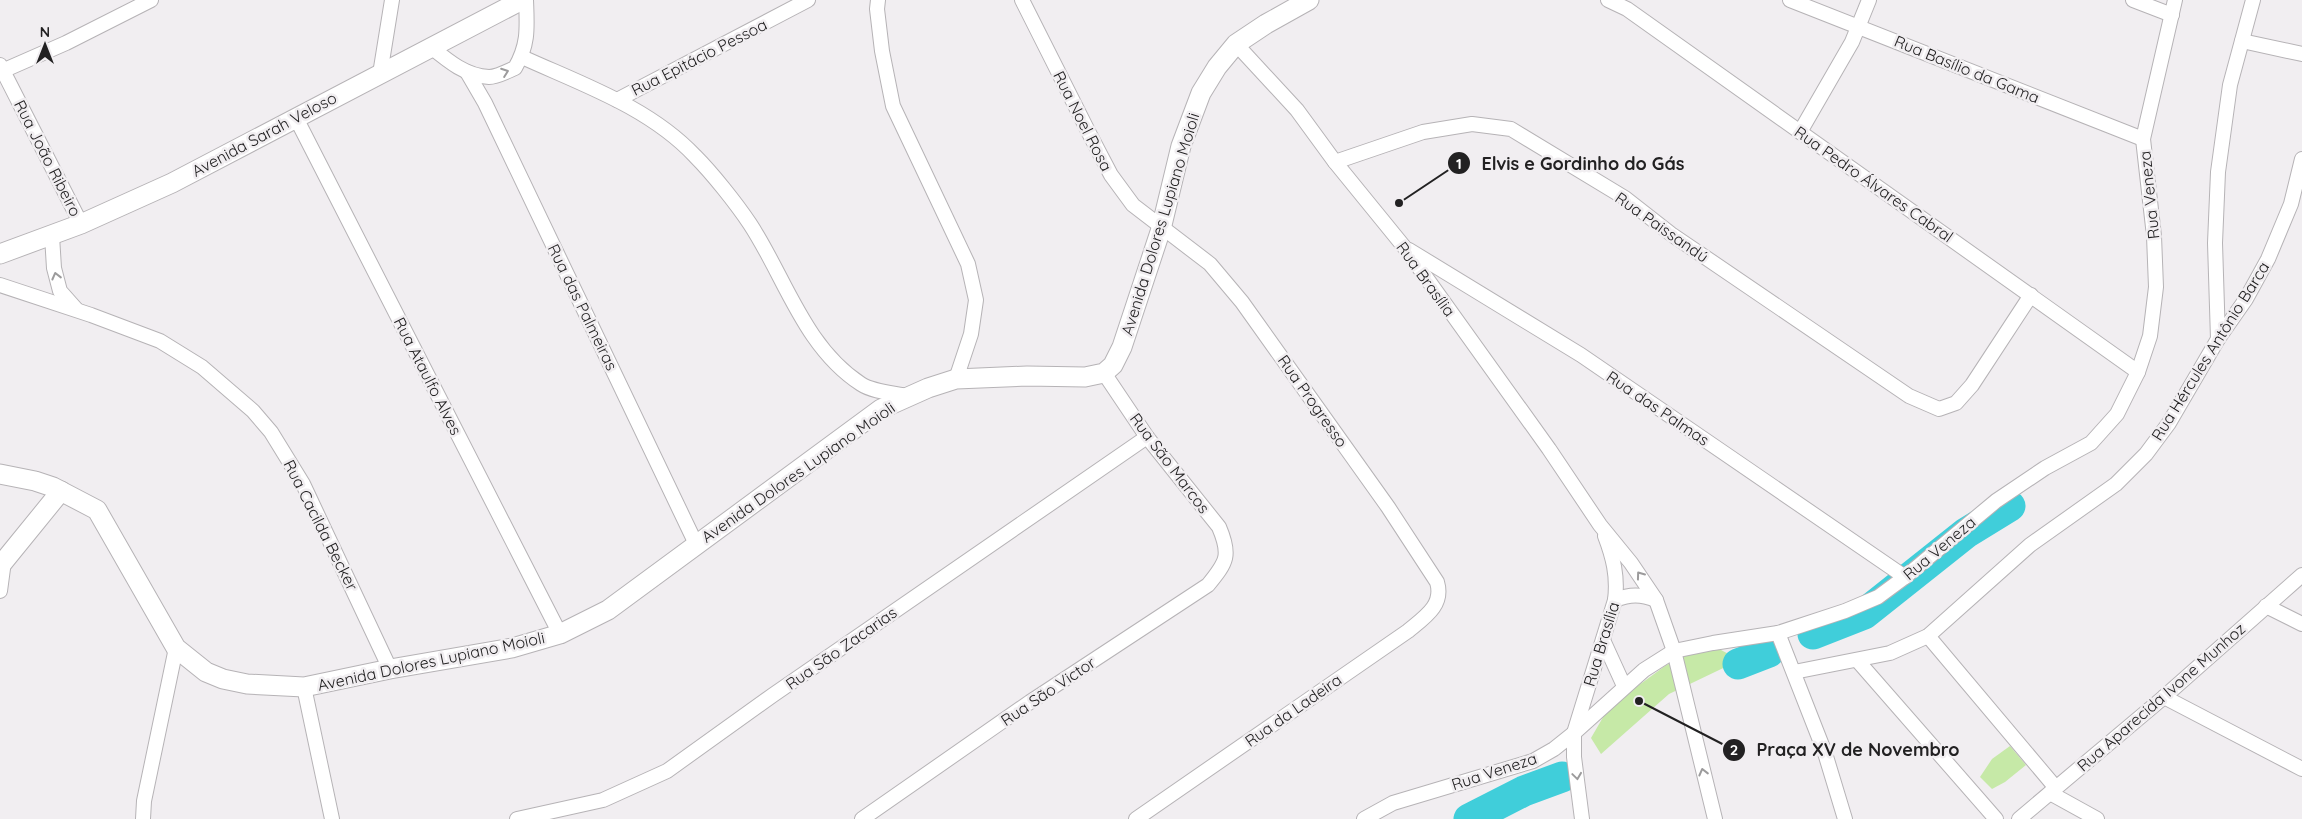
<svg xmlns="http://www.w3.org/2000/svg" width="2302" height="819" font-family="Quicksand,sans-serif">
<style>
.green{fill:#c6e9a7}
.lines{fill:none;stroke-linecap:round;stroke-linejoin:round}
.river{stroke:#40ceda;stroke-width:31}
.street-casing{stroke:#b6b3b6;stroke-width:16}
.secondary-casing{stroke:#b6b3b6;stroke-width:21}
.street{stroke:#fff;stroke-width:14}
.secondary{stroke:#fff;stroke-width:19}
.oneway{stroke:#9c9b9c}
.labels{text-anchor:middle;dominant-baseline:central;stroke-width:5;stroke-linejoin:round;paint-order:stroke}
.street-label{font-size:16px;fill:#222122;stroke:#f1eef1}
.leader{fill:none;stroke:#222122;stroke-width:2}
.callout-dot{fill:#222122;stroke:#f1eef1;stroke-width:2}
.mark-label{font-size:15px;text-anchor:middle;font-weight:bold;fill:#fff}
.callout-label{font-size:18px;text-anchor:middle;font-weight:bold;fill:#222122;stroke:#f1eef1;stroke-width:5;stroke-linejoin:round;paint-order:stroke}
</style>
<rect width="100%" height="100%" fill="#f1eef1"/>
<g class="green">
<polygon points="1698,647 1721,650 1740,660 1669,694 1601,754 1591,738 1609,707 1665,666"/>
<polygon points="2010,746 2026,765 2005,782 1992,789 1980,777 1992,759"/>
</g>
<g class="lines">
<g class="river">
<polyline points="1813,634 1864,614 1966,533 2010,506"/>
<polyline points="1738,664 1769,652"/>
<polyline points="1469,819 1524,791 1562,777"/>
</g>
<g class="street-casing">
<g id="street">
<polyline points="878,0 877,9 882,51 893,106 968,264 976,300 971,334 956,379"/>
<path d="M 1022,0 L 1089,133 L 1111,175 L 1133,205 L 1210,264 L 1242,302 L 1388,507 L 1437,582 C 1444,605 1425,617 1408,631 L 1136,819"/>
<polyline points="1608,0 1627,9 2138,372"/>
<polyline points="1790,0 2143,139"/>
<polyline points="2133,0 2172,15"/>
<polyline points="2242,41 2302,54"/>
<polyline points="1236,44 1297,110 1335,162 1405,248 1549,449 1600,525 1631,563 1656,600 1674,651 1715,819"/>
<path d="M 431,47 C 448,61 466,76 489,77 C 497,77 508,71 515,68 C 529,44 527,27 526,0"/>
<path d="M 522,57 C 581,84 649,107 695,156 C 712,173 736,203 750,224 C 785,277 804,347 861,384 C 873,392 894,393 908,396"/>
<polyline points="0,65 81,224"/>
<polyline points="0,72 66,43 151,0"/>
<polyline points="467,72 485,103 696,544"/>
<polyline points="380,74 392,0"/>
<polyline points="617,100 808,0"/>
<polyline points="296,118 560,634"/>
<polyline points="1800,132 1852,42 1869,0"/>
<polyline points="1335,162 1423,132 1472,124 1511,129 1625,198 1671,234 1909,396 1939,409 1956,403 1972,385 2031,295"/>
<polyline points="52,236 54,268 60,291 76,309"/>
<polyline points="1409,250 1581,355 1905,577"/>
<polyline points="0,285 91,315 160,341 202,367 253,411 271,432 303,484 390,669"/>
<polyline points="2218,339 2215,243 2218,172 2230,85 2253,0"/>
<polyline points="0,591 4,561"/>
<path d="M 1615,600 C 1630,594 1641,594 1656,600"/>
<polyline points="2266,606 2302,624"/>
<polyline points="1778,633 1825,753 1845,819"/>
<polyline points="1928,636 2056,788"/>
<polyline points="1603,640 1624,686"/>
<polyline points="1857,660 1996,819"/>
<polyline points="1794,672 1890,653 1928,636 2030,545 2116,484 2146,454 2169,423 2218,339 2246,299 2268,259 2291,204 2302,159"/>
<polyline points="304,687 332,819"/>
<polyline points="2164,697 2302,769"/>
<polyline points="2050,793 2097,819"/>
<polyline points="143,819 144,801 176,648"/>
<polyline points="517,819 603,800 667,771 773,695 1147,437"/>
<path d="M 862,819 L 1030,702 L 1208,585 C 1227,562 1231,555 1219,527 L 1147,437 L 1104,373"/>
<polyline points="1364,819 1393,803 1533,761 1554,749 1574,733 1644,670 1674,651 1713,643 1778,633 1845,611 1878,597 1905,577 1996,501 2045,468 2091,443 2117,414 2138,372 2150,336 2156,287 2154,236 2143,139 2175,0"/>
<path d="M 1582,819 L 1574,757 L 1574,733 L 1615,600 C 1618,576 1613,557 1605,536"/>
<polyline points="2019,819 2164,697 2302,575"/>
</g>
</g>
<g class="secondary-casing">
<g id="secondary">
<polyline points="0,254 81,224 172,183 522,0"/>
<polyline points="0,474 35,481 53,487 97,510 176,648 206,672 223,679 247,684 304,687 390,669 512,648 560,634 608,610 881,409 928,388 956,379 1027,376 1085,377 1104,373 1113,365 1122,347 1161,229 1181,146 1201,93 1217,67 1236,44 1266,24 1309,0"/>
<polyline points="0,566 61,491"/>
</g>
</g>
<use href="#street" class="street"/>
<use href="#secondary" class="secondary"/>
</g>
<defs><path id="oneway-chevron" d="M-2-3.5L2.5 0L-2 3.5" fill="none" stroke-width="1.6" stroke-linecap="round" stroke-linejoin="round" transform="scale(1.25)"/></defs>
<g class="oneway">
<use href="#oneway-chevron" transform="translate(505 72) rotate(-20)"/>
<use href="#oneway-chevron" transform="translate(56 276) rotate(-104)"/>
<use href="#oneway-chevron" transform="translate(1640 575) rotate(-126)"/>
<use href="#oneway-chevron" transform="translate(1703 772) rotate(-104)"/>
<use href="#oneway-chevron" transform="translate(1577 776) rotate(82)"/>
</g>
<g class="labels">
<g class="street-label">
<text transform="translate(699 57) rotate(-27)">Rua Epitácio Pessoa</text>
<text transform="translate(1967 69) rotate(22)">Rua Basílio da Gama</text>
<text transform="translate(1083 121) rotate(63)">Rua Noel Rosa</text>
<text transform="translate(264 134) rotate(-28)">Avenida Sarah Veloso</text>
<text transform="translate(48 158) rotate(63)">Rua João Ribeiro</text>
<text transform="translate(1874 184) rotate(35)">Rua Pedro Álvares Cabral</text>
<text transform="translate(2149 195) rotate(-96)">Rua Veneza</text>
<text transform="translate(1160 224) rotate(-73)">Avenida Dolores Lupiano Moioli</text>
<text transform="translate(1662 227) rotate(35)">Rua Paissandú</text>
<text transform="translate(1426 279) rotate(54)">Rua Brasília</text>
<text transform="translate(583 307) rotate(64)">Rua das Palmeiras</text>
<text transform="translate(2210 351) rotate(-58)">Rua Hércules Antônio Barca</text>
<text transform="translate(428 376) rotate(63)">Rua Ataulfo Alves</text>
<text transform="translate(1313 401) rotate(55)">Rua Progresso</text>
<text transform="translate(1658 408) rotate(34)">Rua das Palmas</text>
<text transform="translate(1170 463) rotate(53)">Rua São Marcos</text>
<text transform="translate(798 472) rotate(-35)">Avenida Dolores Lupiano Moioli</text>
<text transform="translate(321 525) rotate(63)">Rua Cacilda Becker</text>
<text transform="translate(1939 548) rotate(-40)">Rua Veneza</text>
<text transform="translate(1601 644) rotate(-73)">Rua Brasília</text>
<text transform="translate(841 648) rotate(-35)">Rua São Zacarias</text>
<text transform="translate(431 661) rotate(-12)">Avenida Dolores Lupiano Moioli</text>
<text transform="translate(1048 691) rotate(-34)">Rua São Victor</text>
<text transform="translate(2161 697) rotate(-41)">Rua Aparecida Ivone Munhoz</text>
<text transform="translate(1293 710) rotate(-35)">Rua da Ladeira</text>
<text transform="translate(1494 771) rotate(-18)">Rua Veneza</text>
</g>
</g>
<path class="leader" d="M1399 203L1459 163M1639 701L1734 750"/>
<g class="callout-dot">
<circle cx="1399" cy="203" r="5"/>
<circle cx="1639" cy="701" r="5"/>
<circle cx="1459" cy="163" r="12"/>
<circle cx="1734" cy="750" r="12"/>
</g>
<g class="mark-label">
<text x="1459" y="169">1</text>
<text x="1734" y="755">2</text>
</g>
<g class="callout-label">
<text x="1583" y="170">Elvis e Gordinho do Gás</text>
<text x="1858" y="756">Praça XV de Novembro</text>
</g>
<g transform="translate(45 45)" stroke="#f1eef1" stroke-width="4" paint-order="stroke">
<path d="M0-4L9 19L0 12L-9 19Z" fill="#222122"/>
<text y="-8" font-size="14" font-weight="bold" text-anchor="middle" fill="#222122">N</text>
</g>
</svg>
